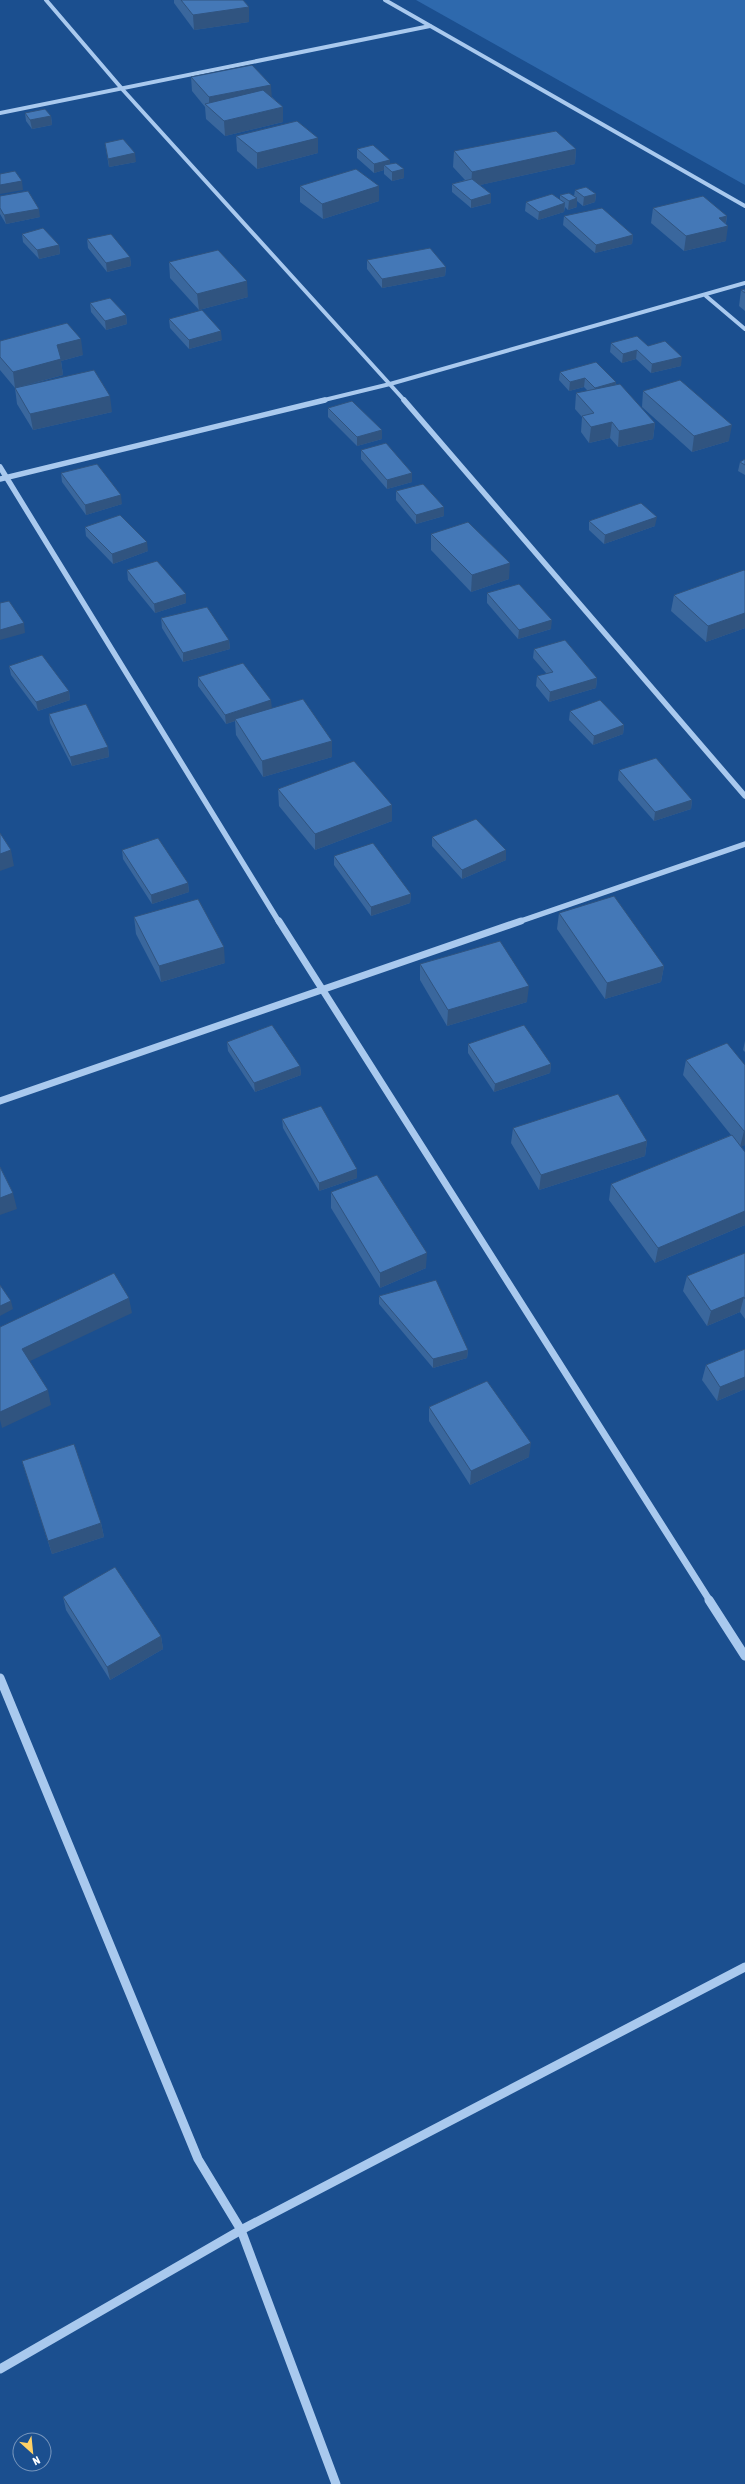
<svg xmlns="http://www.w3.org/2000/svg" width="745" height="2484" font-family="'Asap Condensed',sans-serif">
<style>
.green{fill:#2e69ad}
.lines{fill:none;stroke-linecap:round;stroke-linejoin:round}
.minor-far3{stroke:#a9c9ee;stroke-width:4}
.minor-far2{stroke:#a9c9ee;stroke-width:5.5}
.minor-far1{stroke:#a9c9ee;stroke-width:7}
.minor{stroke:#a9c9ee;stroke-width:9}
.wall{fill:#3a679d}
.shaded-wall{fill:#305480}
.building{fill:#4478b7;stroke:#305480}
</style>
<rect width="100%" height="100%" fill="#1b4f8f"/>
<polygon class="green" points="416,0 745,0 745,185"/>
<g class="lines">
<g class="minor-far3">
<polyline points="46,0 123,90 405,401"/>
<polyline points="385,0 745,206"/>
<polyline points="0,113 430,26"/>
<polyline points="706,296 745,329"/>
<polyline points="320,401 390,384 745,283"/>
</g>
<g class="minor-far2">
<polyline points="404,400 745,796"/>
<polyline points="0,467 279,922"/>
<polyline points="0,479 325,400"/>
<polyline points="518,922 745,844"/>
</g>
<g class="minor-far1">
<polyline points="279,921 710,1601"/>
<polyline points="0,1101 521,921"/>
</g>
<g class="minor">
<polyline points="709,1600 745,1656"/>
<polyline points="0,1678 198,2159 241,2230 336,2484"/>
<polyline points="0,2369 241,2230 745,1967"/>
</g>
</g>
<g class="wall">
<polygon points="174,0 243,0 249,7 249,22 194,30 174,3"/>
<polygon points="191,77 272,97 283,107 283,122 225,136 206,119 205,107 192,91"/>
<polygon points="25,113 51,116 52,125 32,129 26,121"/>
<polygon points="236,136 318,153 257,169 237,151"/>
<polygon points="105,143 136,162 109,167"/>
<polygon points="357,149 390,164 404,178 392,181 384,174 384,170 374,173 357,158"/>
<polygon points="576,149 575,164 480,185 491,194 491,203 471,208 452,192 452,184 465,180 453,167 454,151"/>
<polygon points="300,186 379,201 323,219 300,202"/>
<polygon points="575,190 596,194 595,202 583,206 577,201 577,207 568,210 565,207 564,212 538,220 525,211 526,202 560,200 560,195 574,196"/>
<polygon points="0,196 40,217 6,224 0,214"/>
<polygon points="653,208 727,216 726,223 726,241 684,251 651,223"/>
<polygon points="564,216 633,235 632,244 595,253 563,225"/>
<polygon points="22,234 59,245 60,254 39,259 23,242"/>
<polygon points="87,239 130,257 131,266 107,272 88,248"/>
<polygon points="367,260 446,267 445,276 382,288 367,269"/>
<polygon points="169,262 248,297 199,310 170,278"/>
<polygon points="745,289 745,311 739,306 741,290"/>
<polygon points="90,303 126,315 127,324 106,330 91,312"/>
<polygon points="169,319 222,340 189,349 170,328"/>
<polygon points="0,341 83,355 61,361 63,375 27,385 112,412 33,430 17,404 15,388 0,370"/>
<polygon points="611,343 648,346 681,366 651,373 636,359 622,363 610,352"/>
<polygon points="560,372 616,382 616,384 655,423 653,439 618,447 610,438 589,443 581,432 582,417 575,409 576,393 588,391 584,387 569,391 559,380"/>
<polygon points="643,391 729,441 692,452 642,407"/>
<polygon points="328,408 382,430 382,439 357,446 328,417"/>
<polygon points="361,450 412,473 412,482 387,489 361,459"/>
<polygon points="745,459 745,475 738,471 740,462"/>
<polygon points="61,473 122,504 86,515 62,482"/>
<polygon points="396,491 444,516 416,524 396,500"/>
<polygon points="589,521 655,526 604,544 589,530"/>
<polygon points="85,527 148,551 113,564 86,536"/>
<polygon points="431,534 509,579 471,592 431,550"/>
<polygon points="127,570 186,594 186,603 155,613 128,580"/>
<polygon points="745,571 745,628 706,642 671,611 674,595"/>
<polygon points="487,593 551,629 518,639 487,603"/>
<polygon points="161,618 229,640 230,649 183,662 162,628"/>
<polygon points="534,649 597,678 596,688 549,702 536,686 537,676 547,674 533,658"/>
<polygon points="9,666 69,691 70,700 38,711 11,675"/>
<polygon points="198,677 272,708 332,741 332,757 263,777 236,735 235,721 226,724 198,686"/>
<polygon points="570,711 624,725 623,734 593,745 569,720"/>
<polygon points="49,714 108,747 109,757 72,766 50,723"/>
<polygon points="619,770 692,800 691,809 654,821 618,780"/>
<polygon points="278,789 392,805 392,821 315,850 279,806"/>
<polygon points="432,837 506,860 462,879 432,846"/>
<polygon points="122,850 188,883 189,892 152,904 123,859"/>
<polygon points="334,856 411,894 410,903 371,916 334,865"/>
<polygon points="559,913 664,966 661,982 605,999 557,929"/>
<polygon points="134,917 225,963 161,982 136,934"/>
<polygon points="420,964 527,1002 447,1026 420,980"/>
<polygon points="745,1041 745,1052 743,1050"/>
<polygon points="227,1042 300,1066 301,1075 255,1092 228,1051"/>
<polygon points="468,1044 551,1064 550,1073 494,1092 468,1053"/>
<polygon points="686,1060 745,1065 745,1145 741,1146 745,1152 745,1225 655,1263 609,1200 611,1184 731,1135 683,1075"/>
<polygon points="282,1119 357,1178 319,1191 283,1128"/>
<polygon points="513,1128 647,1141 645,1156 539,1190 511,1143"/>
<polygon points="331,1192 426,1268 380,1288 331,1208"/>
<polygon points="745,1253 745,1319 740,1312 707,1326 683,1291 687,1276"/>
<polygon points="379,1296 468,1350 467,1358 433,1368 379,1304"/>
<polygon points="745,1349 745,1389 717,1401 702,1380 706,1365"/>
<polygon points="429,1407 529,1457 470,1485 429,1421"/>
<polygon points="22,1461 101,1523 104,1537 52,1554"/>
<polygon points="63,1597 161,1636 163,1649 110,1680 66,1610"/>
</g>
<g class="shaded-wall">
<polygon points="249,7 249,22 194,30 193,15"/>
<polygon points="271,85 272,100 209,108 209,97"/>
<polygon points="283,107 283,122 225,136 224,121"/>
<polygon points="51,116 52,125 32,129 30,120"/>
<polygon points="318,138 318,153 257,169 257,153"/>
<polygon points="576,149 575,164 471,187 472,172"/>
<polygon points="135,153 136,162 109,167 108,159"/>
<polygon points="390,160 390,169 384,165 384,170 374,173 374,164"/>
<polygon points="404,169 404,178 392,181 392,172"/>
<polygon points="22,181 23,190 0,194 0,185"/>
<polygon points="379,186 379,201 323,219 322,204"/>
<polygon points="491,194 491,203 471,208 471,200"/>
<polygon points="596,194 595,202 583,206 584,197"/>
<polygon points="577,198 577,207 568,210 569,201"/>
<polygon points="565,203 564,212 538,220 539,212"/>
<polygon points="39,209 40,217 6,224 4,215"/>
<polygon points="727,216 725,226 728,226 726,241 684,251 686,236 719,218"/>
<polygon points="633,235 632,244 595,253 596,245"/>
<polygon points="59,245 60,254 39,259 37,250"/>
<polygon points="130,257 131,266 107,272 106,263"/>
<polygon points="446,267 445,276 382,288 382,279"/>
<polygon points="247,281 248,297 199,310 197,294"/>
<polygon points="126,315 127,324 106,330 105,321"/>
<polygon points="221,331 222,340 189,349 189,340"/>
<polygon points="81,339 83,355 61,361 63,375 15,388 13,372 57,345"/>
<polygon points="637,350 636,359 622,363 623,354"/>
<polygon points="682,357 681,366 651,373 652,364"/>
<polygon points="585,378 584,387 569,391 570,382"/>
<polygon points="616,382 615,391 594,397 595,388"/>
<polygon points="110,396 112,412 33,430 30,414"/>
<polygon points="612,422 610,438 589,443 591,427"/>
<polygon points="655,423 653,439 618,447 619,431"/>
<polygon points="732,425 729,441 692,452 694,436"/>
<polygon points="382,430 382,439 357,446 357,437"/>
<polygon points="412,473 412,482 387,489 387,480"/>
<polygon points="121,495 122,504 86,515 85,505"/>
<polygon points="444,507 444,516 416,524 416,515"/>
<polygon points="657,517 655,526 604,544 605,535"/>
<polygon points="147,542 148,551 113,564 112,554"/>
<polygon points="510,563 509,579 471,592 472,575"/>
<polygon points="186,594 186,603 155,613 154,604"/>
<polygon points="745,613 745,628 706,642 708,626"/>
<polygon points="552,620 551,629 518,639 519,630"/>
<polygon points="24,623 25,633 0,640 0,630"/>
<polygon points="229,640 230,649 183,662 183,653"/>
<polygon points="597,678 596,688 549,702 550,692"/>
<polygon points="69,691 70,700 38,711 36,702"/>
<polygon points="271,700 272,709 235,719 235,721 226,724 225,715"/>
<polygon points="624,725 623,734 593,745 594,736"/>
<polygon points="332,741 332,757 263,777 262,761"/>
<polygon points="108,747 109,757 72,766 70,757"/>
<polygon points="692,800 691,809 654,821 655,812"/>
<polygon points="392,805 392,821 315,850 315,834"/>
<polygon points="11,850 14,866 0,871 0,854"/>
<polygon points="506,850 506,860 462,879 462,870"/>
<polygon points="188,883 189,892 152,904 151,895"/>
<polygon points="411,894 410,903 371,916 371,907"/>
<polygon points="224,947 225,963 161,982 159,966"/>
<polygon points="664,966 661,982 605,999 607,983"/>
<polygon points="529,986 527,1002 447,1026 448,1010"/>
<polygon points="551,1064 550,1073 494,1092 495,1084"/>
<polygon points="300,1066 301,1075 255,1092 254,1083"/>
<polygon points="744,1131 745,1131 745,1145 740,1147"/>
<polygon points="647,1141 645,1156 539,1190 541,1175"/>
<polygon points="357,1169 357,1178 319,1191 319,1183"/>
<polygon points="13,1193 17,1209 0,1215 0,1198"/>
<polygon points="745,1211 745,1225 655,1263 658,1248"/>
<polygon points="427,1253 426,1268 380,1288 380,1273"/>
<polygon points="744,1297 740,1312 707,1326 711,1311"/>
<polygon points="129,1298 132,1313 26,1363 22,1349"/>
<polygon points="11,1301 13,1309 0,1316 0,1306"/>
<polygon points="468,1350 467,1358 433,1368 433,1359"/>
<polygon points="745,1377 745,1389 717,1401 720,1387"/>
<polygon points="48,1390 51,1405 2,1428 0,1420 0,1412"/>
<polygon points="531,1443 529,1457 470,1485 471,1471"/>
<polygon points="101,1523 104,1537 52,1554 48,1541"/>
<polygon points="161,1636 163,1649 110,1680 107,1667"/>
</g>
<g class="building">
<polygon points="181,0 243,0 249,7 193,15"/>
<polygon points="252,65 271,85 209,97 191,77"/>
<polygon points="263,90 283,107 224,121 205,104"/>
<polygon points="45,109 51,116 30,120 25,113"/>
<polygon points="297,121 318,138 257,153 236,136"/>
<polygon points="556,131 576,149 472,172 454,151"/>
<polygon points="123,139 135,153 108,159 105,143"/>
<polygon points="373,145 390,160 374,164 357,149"/>
<polygon points="396,163 404,169 392,172 384,165"/>
<polygon points="356,169 379,186 322,204 300,186"/>
<polygon points="15,171 22,181 0,185 0,174"/>
<polygon points="472,179 491,194 471,200 452,184"/>
<polygon points="586,187 596,194 584,197 575,190"/>
<polygon points="28,191 39,209 4,215 0,208 0,196"/>
<polygon points="569,193 577,198 569,201 560,195"/>
<polygon points="552,194 565,203 539,212 526,202"/>
<polygon points="703,196 727,216 719,218 728,226 686,236 653,208"/>
<polygon points="602,208 633,235 596,245 564,216"/>
<polygon points="43,228 59,245 37,250 22,234"/>
<polygon points="111,234 130,257 106,263 87,239"/>
<polygon points="430,248 446,267 382,279 367,260"/>
<polygon points="218,250 247,281 197,294 169,262"/>
<polygon points="745,289 745,293 741,290"/>
<polygon points="110,298 126,315 105,321 90,303"/>
<polygon points="202,310 221,331 189,340 169,319"/>
<polygon points="67,323 81,339 57,345 61,359 13,372 0,357 0,341"/>
<polygon points="637,336 648,346 665,341 682,357 652,364 637,350 623,354 611,343"/>
<polygon points="596,362 616,382 595,388 585,378 570,382 560,372"/>
<polygon points="94,370 110,396 30,414 15,388"/>
<polygon points="680,380 732,425 694,436 643,391"/>
<polygon points="620,384 655,423 619,431 612,422 591,427 582,416 594,413 576,393"/>
<polygon points="352,401 382,430 357,437 328,408"/>
<polygon points="386,443 412,473 387,480 361,450"/>
<polygon points="745,459 745,465 740,462"/>
<polygon points="97,464 121,495 85,505 61,473"/>
<polygon points="423,484 444,507 416,515 396,491"/>
<polygon points="641,503 657,517 605,535 589,521"/>
<polygon points="120,515 147,542 112,554 85,527"/>
<polygon points="468,522 510,563 472,575 431,534"/>
<polygon points="157,561 186,594 154,604 127,570"/>
<polygon points="744,570 745,571 745,613 708,626 674,595"/>
<polygon points="519,584 552,620 519,630 487,593"/>
<polygon points="9,601 24,623 0,630 0,603"/>
<polygon points="207,607 229,640 183,653 161,618"/>
<polygon points="565,640 597,678 550,692 537,676 553,672 534,649"/>
<polygon points="42,655 69,691 36,702 9,666"/>
<polygon points="243,663 271,700 225,715 198,677"/>
<polygon points="303,699 332,741 262,761 235,719"/>
<polygon points="600,700 624,725 594,736 570,711"/>
<polygon points="86,704 108,747 70,757 49,714"/>
<polygon points="656,758 692,800 655,812 619,770"/>
<polygon points="354,761 392,805 315,834 278,789"/>
<polygon points="476,819 506,850 462,870 432,837"/>
<polygon points="0,833 11,850 0,854"/>
<polygon points="158,838 188,883 151,895 122,850"/>
<polygon points="373,843 411,894 371,907 334,856"/>
<polygon points="614,896 664,966 607,983 559,913"/>
<polygon points="198,899 224,947 159,966 134,917"/>
<polygon points="500,941 529,986 448,1010 420,964"/>
<polygon points="272,1025 300,1066 254,1083 227,1042"/>
<polygon points="524,1025 551,1064 495,1084 468,1044"/>
<polygon points="727,1043 745,1065 745,1131 744,1131 686,1060"/>
<polygon points="618,1094 647,1141 541,1175 513,1128"/>
<polygon points="321,1106 357,1169 319,1183 282,1119"/>
<polygon points="732,1135 745,1152 745,1211 658,1248 611,1184"/>
<polygon points="0,1167 13,1193 0,1198"/>
<polygon points="377,1175 427,1253 380,1273 331,1192"/>
<polygon points="745,1253 745,1299 744,1297 711,1311 687,1276"/>
<polygon points="114,1273 129,1298 22,1349 48,1390 0,1412 0,1327"/>
<polygon points="436,1280 468,1350 433,1359 379,1296"/>
<polygon points="0,1285 11,1301 0,1306"/>
<polygon points="745,1349 745,1377 720,1387 706,1365"/>
<polygon points="487,1381 531,1443 471,1471 429,1407"/>
<polygon points="74,1444 101,1523 48,1541 22,1461"/>
<polygon points="115,1567 161,1636 107,1667 63,1597"/>
</g>
<g transform="translate(32 2452) rotate(153)"><circle r="19" fill="#1b4f8f" stroke="#7695bc"/>
<path d="M0-3L7 15L0 10L-7 15Z" fill="#ffd166"/>
<text y="-6" font-size="11" font-weight="bold" text-anchor="middle" fill="#ffffff">N</text>
</g>
</svg>
